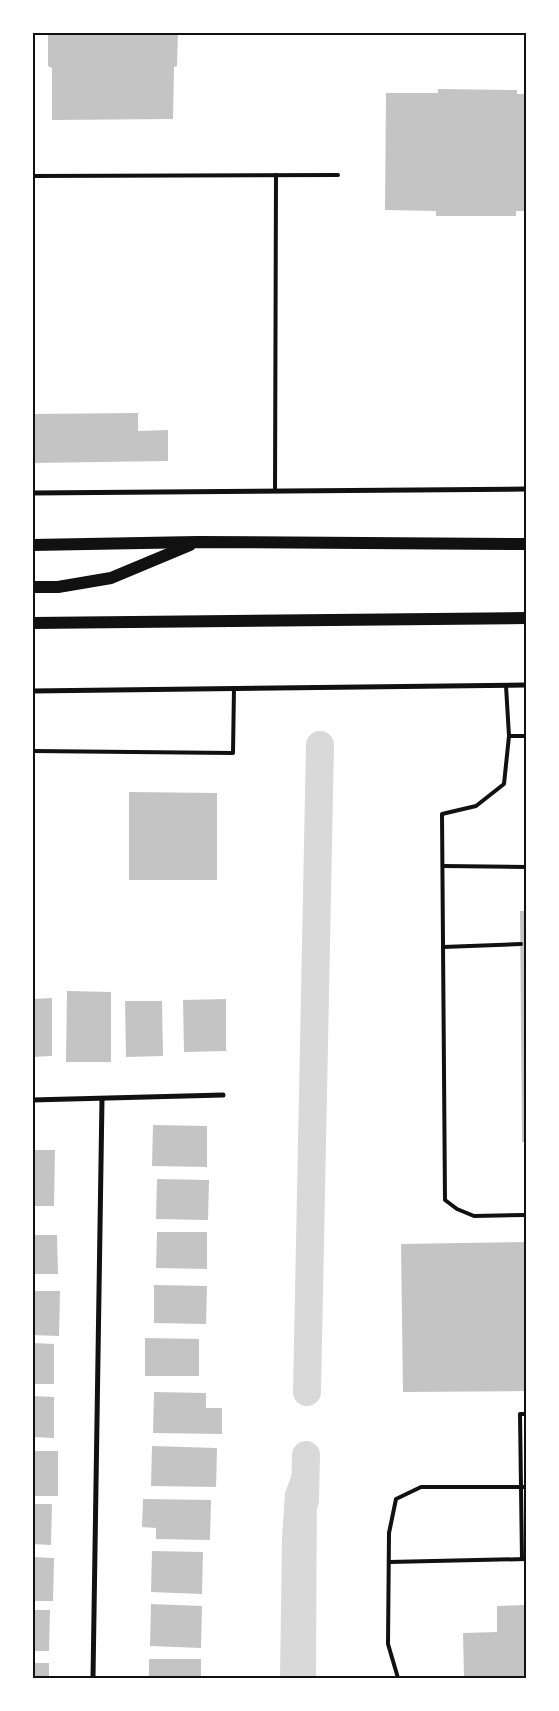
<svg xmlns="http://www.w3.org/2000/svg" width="559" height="1711" font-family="'Open Sans',sans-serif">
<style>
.water{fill:#d9d9d9}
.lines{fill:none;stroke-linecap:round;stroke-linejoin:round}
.canal{stroke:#d9d9d9;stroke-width:28}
.building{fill:#c4c4c4}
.service{stroke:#111;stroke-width:4}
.minor{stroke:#111;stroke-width:5}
.primary{stroke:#111;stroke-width:12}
.neatline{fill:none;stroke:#111;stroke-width:2}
</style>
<rect width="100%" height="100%" fill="#fff"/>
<polygon class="water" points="302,1462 314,1468 317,1478 316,1678 280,1678 282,1538 285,1493 292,1474"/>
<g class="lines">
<g class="canal">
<polyline points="307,1392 320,745"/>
<polyline points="305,1501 306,1455"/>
</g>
</g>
<g class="building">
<polygon points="48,32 178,32 177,66 174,67 173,119 52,120 52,68 48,66"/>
<polygon points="438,89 517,90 517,94 526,94 526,211 516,211 516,216 436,216 436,211 385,210 386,93 438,93"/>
<polygon points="138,413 138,431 168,430 168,461 32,463 32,414"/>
<polygon points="129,792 217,793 217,880 129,880"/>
<polygon points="520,911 526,911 526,1142 522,1142"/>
<polygon points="67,991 111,992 111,1062 66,1062"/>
<polygon points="52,998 52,1056 32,1057 32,999"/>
<polygon points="226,999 226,1051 184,1052 183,1000"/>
<polygon points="125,1001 162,1001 163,1056 126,1057"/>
<polygon points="153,1125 207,1126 207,1167 152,1166"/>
<polygon points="32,1150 55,1150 54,1206 32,1206"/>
<polygon points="157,1179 209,1180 208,1220 156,1219"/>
<polygon points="157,1232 207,1232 207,1269 156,1268"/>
<polygon points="32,1235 57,1235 58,1274 32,1274"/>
<polygon points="526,1242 526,1391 403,1392 401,1244"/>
<polygon points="154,1285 207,1286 206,1324 154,1323"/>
<polygon points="32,1291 60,1291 59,1336 32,1335"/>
<polygon points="145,1338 199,1339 199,1376 145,1376"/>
<polygon points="32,1343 54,1344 54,1384 32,1384"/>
<polygon points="154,1392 206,1393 206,1408 222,1408 222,1434 153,1433"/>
<polygon points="32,1396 54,1397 54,1438 32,1437"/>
<polygon points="152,1446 217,1448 216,1487 151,1486"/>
<rect x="32" y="1451" width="26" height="45"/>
<polygon points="143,1499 211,1500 210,1540 156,1539 156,1528 142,1527"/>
<polygon points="32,1504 52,1504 51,1545 32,1544"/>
<polygon points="152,1551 203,1552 202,1594 151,1592"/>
<polygon points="32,1557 54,1558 53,1601 32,1601"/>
<polygon points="151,1604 202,1606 201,1648 150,1646"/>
<polygon points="526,1605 526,1678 464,1678 463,1633 497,1632 497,1606"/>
<polygon points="32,1610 50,1610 49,1651 32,1651"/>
<rect x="149" y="1659" width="52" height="19"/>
<rect x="32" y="1663" width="17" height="15"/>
</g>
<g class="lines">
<g class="service">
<polyline points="32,35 33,34"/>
<polyline points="32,176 338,175"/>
<polyline points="275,491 276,175"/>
<polyline points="506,686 509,736 504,784 476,806 442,814 445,1200 457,1209 474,1216 526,1215"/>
<polyline points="509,736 526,736"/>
<polyline points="32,751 233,753 234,688"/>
<polyline points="443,866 526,867"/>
<polyline points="443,947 521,944"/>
<polyline points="522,1559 520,1414 526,1414"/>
<polyline points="389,1562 526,1559"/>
<polyline points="398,1678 388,1644 389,1533 396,1499 421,1487 526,1487"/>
</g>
<g class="minor">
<polyline points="32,493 526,489"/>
<polyline points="32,691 526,685"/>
<polyline points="32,1100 223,1095"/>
<polyline points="93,1678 102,1099"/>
</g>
<g class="primary">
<polyline points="32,545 197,542 526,544"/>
<polyline points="32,587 58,587 111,578 190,545"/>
<polyline points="32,623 526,618"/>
</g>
</g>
<rect width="559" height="1711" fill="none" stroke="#ffffff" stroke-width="68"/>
<rect x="34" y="34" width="491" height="1643" class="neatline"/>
</svg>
